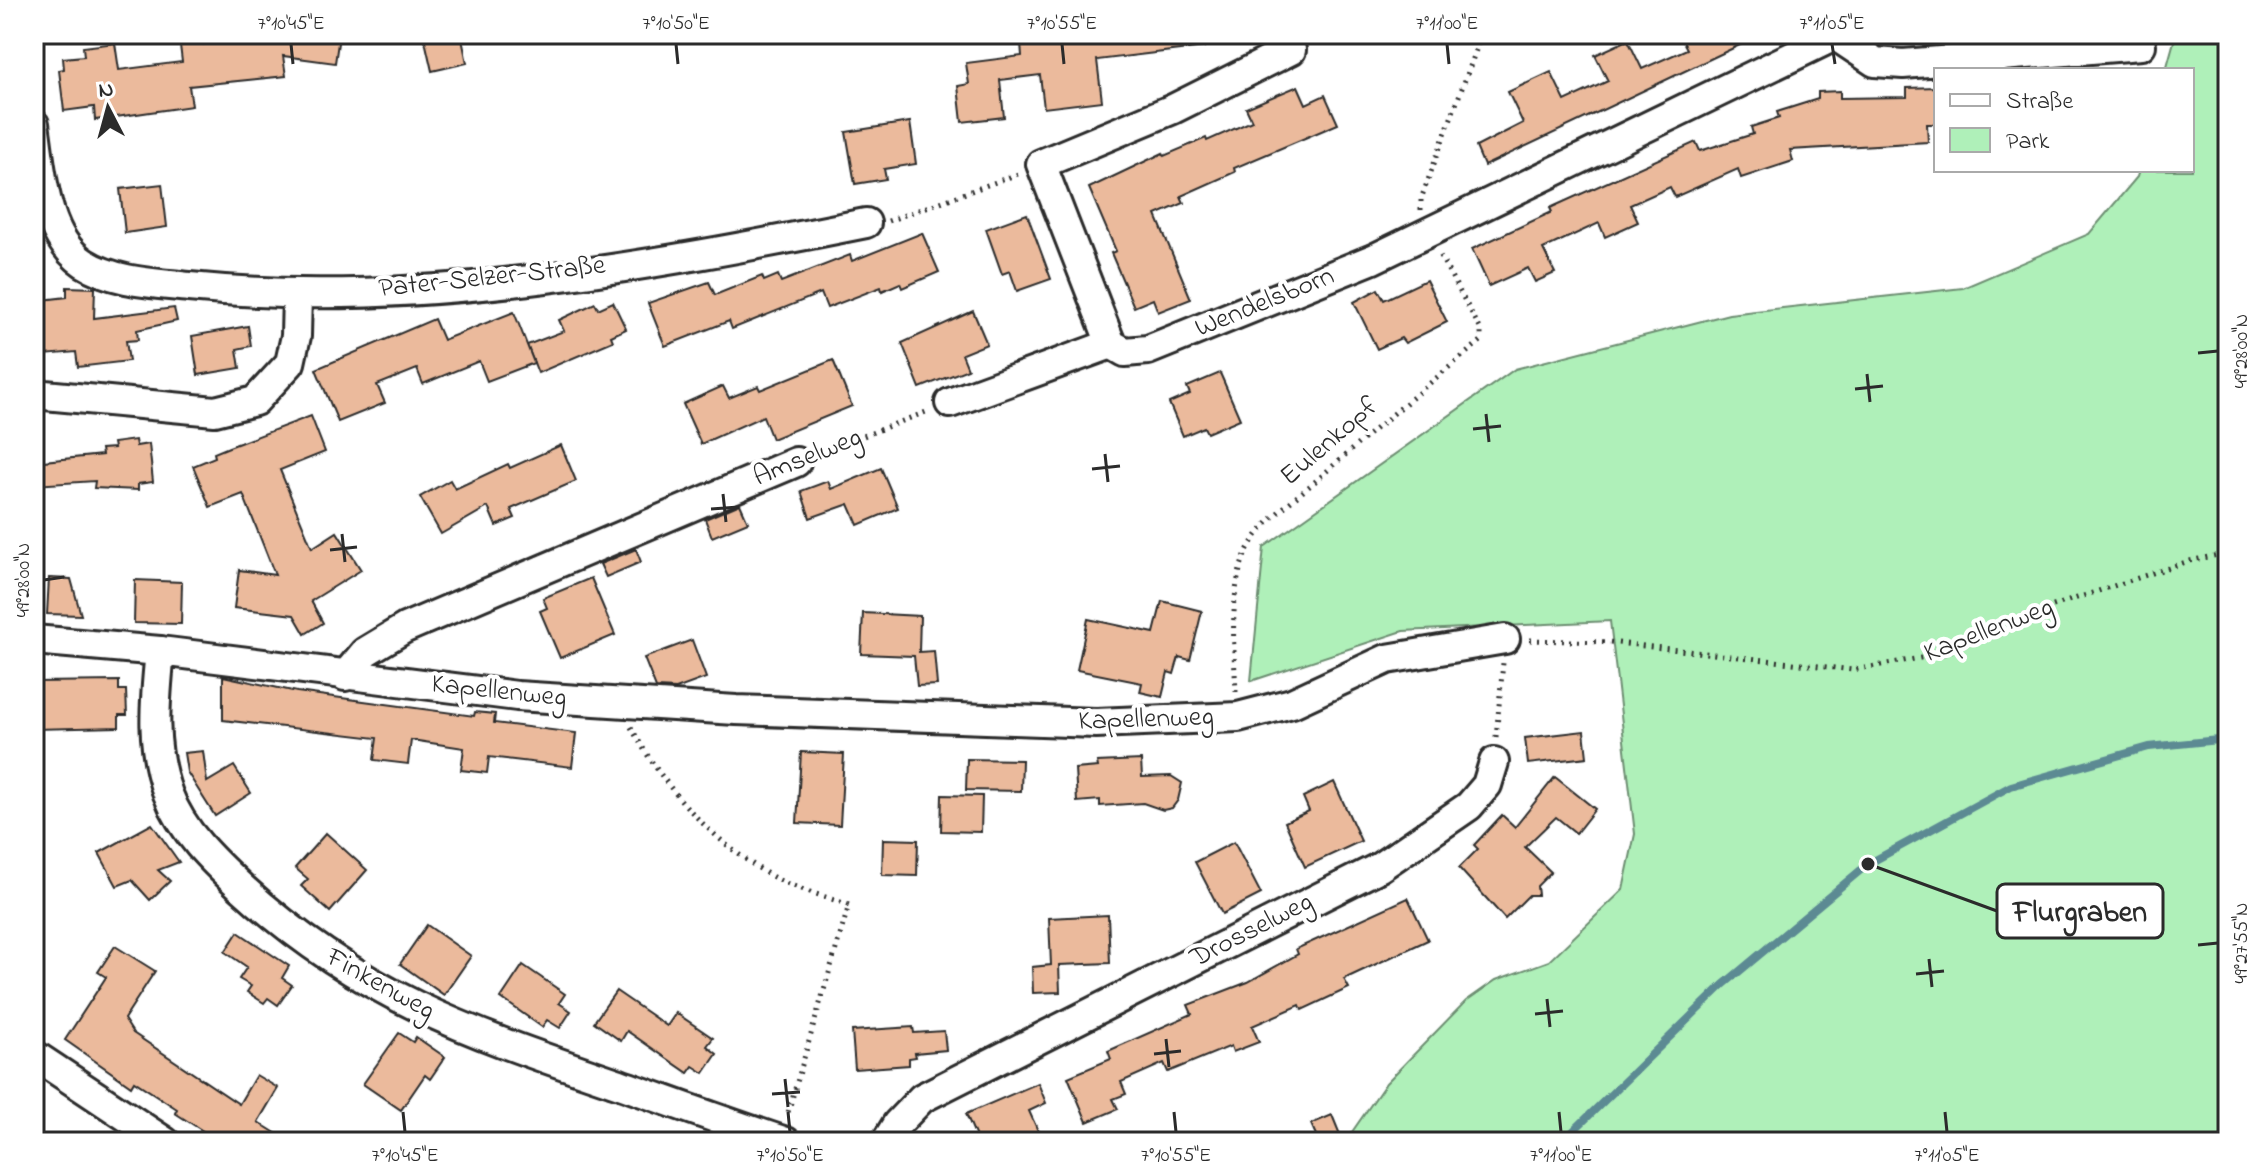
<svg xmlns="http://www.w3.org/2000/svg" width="2262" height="1176" font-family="'Indie Flower',sans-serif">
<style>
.green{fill:#aff0b9;stroke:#6d8e72;stroke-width:2}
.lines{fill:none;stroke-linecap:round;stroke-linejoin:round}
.stream{stroke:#5b8a93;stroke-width:8}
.building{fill:#ebba9c;stroke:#2b2b2b;stroke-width:2}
.minor-casing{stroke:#2b2b2b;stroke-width:34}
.path{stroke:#2b2b2b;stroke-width:5;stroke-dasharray:2 6;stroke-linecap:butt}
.minor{stroke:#fff;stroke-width:28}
.ticks{fill:none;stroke:#2b2b2b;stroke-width:3}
.labels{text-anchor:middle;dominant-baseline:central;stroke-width:8;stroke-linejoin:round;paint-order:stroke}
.street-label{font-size:28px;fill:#2b2b2b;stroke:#fff}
.leader{fill:none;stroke:#2b2b2b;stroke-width:3}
.callout-dot{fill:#2b2b2b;stroke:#fff;stroke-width:3}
.callout{fill:#fff;stroke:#2b2b2b;stroke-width:3}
.callout-label{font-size:30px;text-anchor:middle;font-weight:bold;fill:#2b2b2b}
.neatline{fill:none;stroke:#2b2b2b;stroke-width:3}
.ticks-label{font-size:20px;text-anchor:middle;fill:#2b2b2b}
</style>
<rect width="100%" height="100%" fill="#fff"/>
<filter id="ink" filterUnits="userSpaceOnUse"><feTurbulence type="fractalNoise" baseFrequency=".0125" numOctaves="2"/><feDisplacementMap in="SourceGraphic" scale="16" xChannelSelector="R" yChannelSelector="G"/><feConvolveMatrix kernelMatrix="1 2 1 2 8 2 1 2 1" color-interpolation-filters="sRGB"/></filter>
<g filter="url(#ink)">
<polygon class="green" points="2176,34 2228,34 2228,1142 1345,1142 1386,1083 1466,1001 1496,980 1549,961 1623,890 1635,834 1610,621 1403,631 1251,681 1264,547 1515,369 1729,314 1963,288 2089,234 2137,177 2139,170 2192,170 2192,70 2166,70"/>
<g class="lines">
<polyline class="stream" points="1562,1142 1723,985 1868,864 2011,786 2149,747 2228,739"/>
</g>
<g class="building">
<polygon points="279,34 339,36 335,63 283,56 286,76 189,86 192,106 95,120 94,107 64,111 59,70 64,69 63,58 84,56 83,47 115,43 119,70 182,62 179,37 204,39 204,44"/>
<polygon points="436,34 461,34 467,63 432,71 424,36"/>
<polygon points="1096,34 1203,34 1204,47 1097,60 1102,101 1044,108 1040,75 1000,80 1004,117 962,122 958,86 969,84 966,63 1022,56 1021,43"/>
<polygon points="1679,34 1763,34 1484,166 1476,147 1523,123 1508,92 1551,72 1565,101 1608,81 1595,55 1628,40 1642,69 1687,49"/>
<polygon points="1298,86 1306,104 1325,95 1338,124 1234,168 1235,172 1181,196 1184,203 1156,215 1191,299 1158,312 1153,299 1134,307 1111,253 1116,251 1089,188 1163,153 1164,156 1206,138 1207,141 1252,121 1246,108"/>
<polygon points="1936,87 1936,124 1927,124 1928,142 1790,150 1793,161 1741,178 1738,169 1675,197 1670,187 1630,205 1638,222 1605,237 1599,223 1543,249 1555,273 1535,282 1528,268 1489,286 1472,249 1552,212 1550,208 1696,142 1700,151 1753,134 1751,127 1779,118 1777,112 1818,99 1818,92 1840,91 1840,98 1907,97 1907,88"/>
<polygon points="910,122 916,164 884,169 886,179 855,184 846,132"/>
<polygon points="162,184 167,227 125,233 120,189"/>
<polygon points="1027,214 1051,279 1017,291 1010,271 1002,274 986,229"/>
<polygon points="922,233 939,272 902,288 900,283 882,291 881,287 827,308 821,293 732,329 729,321 665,346 648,303 709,282 715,295 762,276 764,281 778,275 781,282 850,255 852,261"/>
<polygon points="1426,280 1447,322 1405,343 1401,338 1377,349 1354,302 1378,289 1384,300"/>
<polygon points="67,287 95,288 94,318 174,308 177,321 137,330 138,340 126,341 129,361 78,367 76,352 34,356 34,301 67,297"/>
<polygon points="613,302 626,329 611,336 613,341 538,373 527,345 564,331 559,320 595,303 598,309"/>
<polygon points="973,311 987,344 962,354 968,369 920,388 902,343"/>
<polygon points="514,312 534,363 487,381 479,361 423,384 417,369 377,385 385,403 338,422 316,369 434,319 443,340"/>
<polygon points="248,326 251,346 237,349 240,368 198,375 192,336"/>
<polygon points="833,360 852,406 772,439 763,416 701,444 683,404 723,386 729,398 758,386 760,390"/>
<polygon points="1220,373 1240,419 1207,433 1204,427 1183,436 1169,403 1190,394 1187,387"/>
<polygon points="311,416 325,452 280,470 312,548 337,532 361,570 311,601 323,623 305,634 294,615 234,608 239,570 275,575 243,494 210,507 193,466 215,457 214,453 229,447"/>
<polygon points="135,440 136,446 149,444 153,482 138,484 138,490 94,488 95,481 34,485 34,462 102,455 101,449 114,448 113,443"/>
<polygon points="561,445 576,481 511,509 515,518 496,526 488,507 441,534 420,497 450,480 455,489 508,464 510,468"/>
<polygon points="881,468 898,508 858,525 849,504 810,518 801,491 828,481 831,489"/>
<polygon points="740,504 748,522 712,537 705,519"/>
<polygon points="636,549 641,562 606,577 600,564"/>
<polygon points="49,578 71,579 81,615 47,614"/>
<polygon points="591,578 615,635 560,658 540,611 547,608 543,598"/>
<polygon points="135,580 182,582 181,624 134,623"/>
<polygon points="1162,601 1202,611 1190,660 1179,657 1174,674 1168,672 1162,697 1140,692 1142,683 1077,670 1088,619 1154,633"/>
<polygon points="863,613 920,616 919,652 934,651 937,685 917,686 914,656 861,654"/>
<polygon points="692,640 706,678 676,689 656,688 644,658"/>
<polygon points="223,676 297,692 474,716 475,712 495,714 494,723 576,733 572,767 489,757 487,773 461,770 464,748 411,740 408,764 374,760 377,738 223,720"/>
<polygon points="119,681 119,690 126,690 127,715 119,715 119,727 34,729 34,682"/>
<polygon points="1584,731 1587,757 1528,764 1525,738"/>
<polygon points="203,751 207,782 234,766 251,793 215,816 187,772 184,753"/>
<polygon points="801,752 844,754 840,825 797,823"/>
<polygon points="967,759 1022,760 1021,791 966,790"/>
<polygon points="1141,760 1142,777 1171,776 1182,783 1178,800 1172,808 1163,810 1143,803 1100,806 1100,800 1077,802 1075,769 1098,767 1097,762"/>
<polygon points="1555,777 1595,809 1576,833 1556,817 1525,847 1551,872 1537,886 1538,895 1529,895 1505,919 1459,868 1478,849 1474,845 1502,815 1515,827"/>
<polygon points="1334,782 1361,841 1305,867 1285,822 1309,811 1303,797"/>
<polygon points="942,795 982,796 981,832 941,831"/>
<polygon points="152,824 179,862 158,870 170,881 150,900 132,880 117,886 99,853"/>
<polygon points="326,833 367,870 330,912 301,886 308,879 295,868"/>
<polygon points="883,839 918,840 917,876 882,875"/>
<polygon points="1234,842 1261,894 1222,914 1195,862"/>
<polygon points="1408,898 1428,940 1344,979 1349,988 1302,1010 1300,1005 1252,1026 1259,1042 1233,1052 1231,1046 1168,1072 1164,1063 1121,1082 1126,1094 1113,1099 1118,1109 1087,1122 1068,1077 1111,1059 1108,1051 1192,1014 1188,1005 1248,982 1298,954 1296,949"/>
<polygon points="1108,915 1110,963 1059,965 1060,992 1033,993 1032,967 1051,965 1049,918"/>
<polygon points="427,925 471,956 444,995 400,964"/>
<polygon points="238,932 289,966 282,978 292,985 278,1005 268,998 264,1003 247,992 251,986 239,979 247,967 225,952"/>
<polygon points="115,946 155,971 124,1019 133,1033 239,1104 256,1075 278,1088 258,1122 290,1142 220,1142 175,1113 177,1109 134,1081 131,1086 65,1040 106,977 98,972"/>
<polygon points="523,965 565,994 559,1003 571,1011 560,1028 547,1020 542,1027 501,998"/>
<polygon points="616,991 667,1026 676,1013 713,1038 707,1046 717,1054 704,1073 693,1066 688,1073 627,1031 621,1041 594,1022"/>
<polygon points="913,1027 914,1033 944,1031 946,1050 915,1053 916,1057 909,1058 909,1065 855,1069 852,1031"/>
<polygon points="399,1033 413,1042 416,1037 445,1057 430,1079 425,1075 401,1110 363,1084"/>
<polygon points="1038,1083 1046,1103 1029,1111 1043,1142 978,1142 966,1114"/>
<polygon points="1332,1115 1341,1137 1319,1142 1311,1124"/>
</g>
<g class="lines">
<g class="minor-casing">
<g id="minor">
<polyline points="1833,34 1875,62 1903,64 2141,45"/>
<polyline points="1291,50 1173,109 1041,164 1111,344 1125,352 1148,350 1373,259 1839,34"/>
<path d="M 34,124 C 41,167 43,236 84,263 C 114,282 154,283 189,287 C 412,310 647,267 866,223"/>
<polyline points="34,394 215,411 255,401 290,363 296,336 297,294"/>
<polyline points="950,403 1111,344"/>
<polyline points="34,640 160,651 517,696 736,710 1096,723 1238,717 1292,703 1387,659 1505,639"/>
<path d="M 160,651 C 155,702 150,745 168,794 C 182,832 213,861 242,888 C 359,995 468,1032 614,1082 C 671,1102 728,1123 786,1142"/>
<polyline points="345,676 365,652 405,628 796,462"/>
<polyline points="34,1055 165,1142"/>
<polyline points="886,1142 897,1124 922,1098 1380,867 1469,806 1487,785 1494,762"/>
</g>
</g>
<g class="path">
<polyline points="1421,210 1421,199 1482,34"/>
<polyline points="888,221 1018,174"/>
<polyline points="819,453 926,412"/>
<polyline points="1530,640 1609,642 1853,670 1943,654 2050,607 2189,561 2228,553"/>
<path d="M 1236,692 C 1234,649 1227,580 1252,542 C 1268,517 1296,498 1318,479 C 1372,431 1426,386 1481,341 L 1481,330 L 1440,256"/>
<path d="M 631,727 C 663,786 706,835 763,871 C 787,887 822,895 849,905 L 787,1116"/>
<polyline points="1496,737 1503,663"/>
</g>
<use href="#minor" class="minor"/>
</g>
</g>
<path class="ticks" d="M 291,44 L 293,64M 676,44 L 678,64M 1062,44 L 1064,64M 1447,44 L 1449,64M 1832,44 L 1835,64M 2198,353 L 2218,351M 1867,374 L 1870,402M 1855,389 L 1883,386M 1486,414 L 1489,442M 1473,429 L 1501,426M 1105,454 L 1108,482M 1092,469 L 1120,466M 723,494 L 726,522M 711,509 L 739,507M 342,534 L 345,562M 330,550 L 357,547M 44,580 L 64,577M 2198,945 L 2218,943M 1929,959 L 1932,987M 1916,974 L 1944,971M 1547,999 L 1550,1027M 1535,1014 L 1563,1011M 1166,1039 L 1169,1067M 1154,1054 L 1181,1051M 785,1079 L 788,1107M 772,1094 L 800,1092M 403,1112 L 405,1132M 788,1112 L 790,1132M 1174,1112 L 1176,1132M 1559,1112 L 1561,1132M 1945,1112 L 1947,1132"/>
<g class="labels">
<g class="street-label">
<text transform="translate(492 278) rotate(-6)">Pater-Selzer-Straße</text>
<text transform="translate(1265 303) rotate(-22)">Wendelsborn</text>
<text transform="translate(1330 442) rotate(-41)">Eulenkopf</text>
<text transform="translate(808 458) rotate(-22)">Amselweg</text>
<text transform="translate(1989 631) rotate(-21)">Kapellenweg</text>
<text transform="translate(499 692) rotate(6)">Kapellenweg</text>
<text transform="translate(1146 720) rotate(-2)">Kapellenweg</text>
<text transform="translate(1252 931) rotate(-27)">Drosselweg</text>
<text transform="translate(380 985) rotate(29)">Finkenweg</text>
</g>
</g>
<path class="leader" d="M1868 864L1997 911"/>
<circle class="callout-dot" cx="1868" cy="864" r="8"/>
<rect class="callout" x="1997" y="884" width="166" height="54" rx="8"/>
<g class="callout-label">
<text x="2080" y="921">Flurgraben</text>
</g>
<rect width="2262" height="1176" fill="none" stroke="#fff" stroke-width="88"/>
<rect x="1934" y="68" width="260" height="104" fill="#ffffff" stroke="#aaaaaa" stroke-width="2"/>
<rect x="1950" y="94" width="40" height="12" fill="#ffffff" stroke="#aaaaaa" stroke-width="2"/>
<text x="2006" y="108" font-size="24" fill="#2b2b2b">Straße</text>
<rect x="1950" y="128" width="40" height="24" fill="#aff0b9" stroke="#aaaaaa" stroke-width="2"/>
<text x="2006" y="148" font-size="24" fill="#2b2b2b">Park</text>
<g transform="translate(108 108) rotate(354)" stroke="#ffffff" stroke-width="6" paint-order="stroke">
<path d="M0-6L14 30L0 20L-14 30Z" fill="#2b2b2b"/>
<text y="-12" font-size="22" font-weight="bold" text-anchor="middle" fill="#2b2b2b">N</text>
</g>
<rect x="44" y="44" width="2174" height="1088" class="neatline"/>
<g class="ticks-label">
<text x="291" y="29">7°10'45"E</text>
<text x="676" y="29">7°10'50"E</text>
<text x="1062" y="29">7°10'55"E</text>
<text x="1447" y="29">7°11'00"E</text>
<text x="1832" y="29">7°11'05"E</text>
<text transform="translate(2240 351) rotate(-90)" y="7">49°28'00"N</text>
<text transform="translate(22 580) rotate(-90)" y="7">49°28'00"N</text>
<text transform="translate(2240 943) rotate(-90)" y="7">49°27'55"N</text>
<text x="405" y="1161">7°10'45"E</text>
<text x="790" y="1161">7°10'50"E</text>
<text x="1176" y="1161">7°10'55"E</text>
<text x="1561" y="1161">7°11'00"E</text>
<text x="1947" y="1161">7°11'05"E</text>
</g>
</svg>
